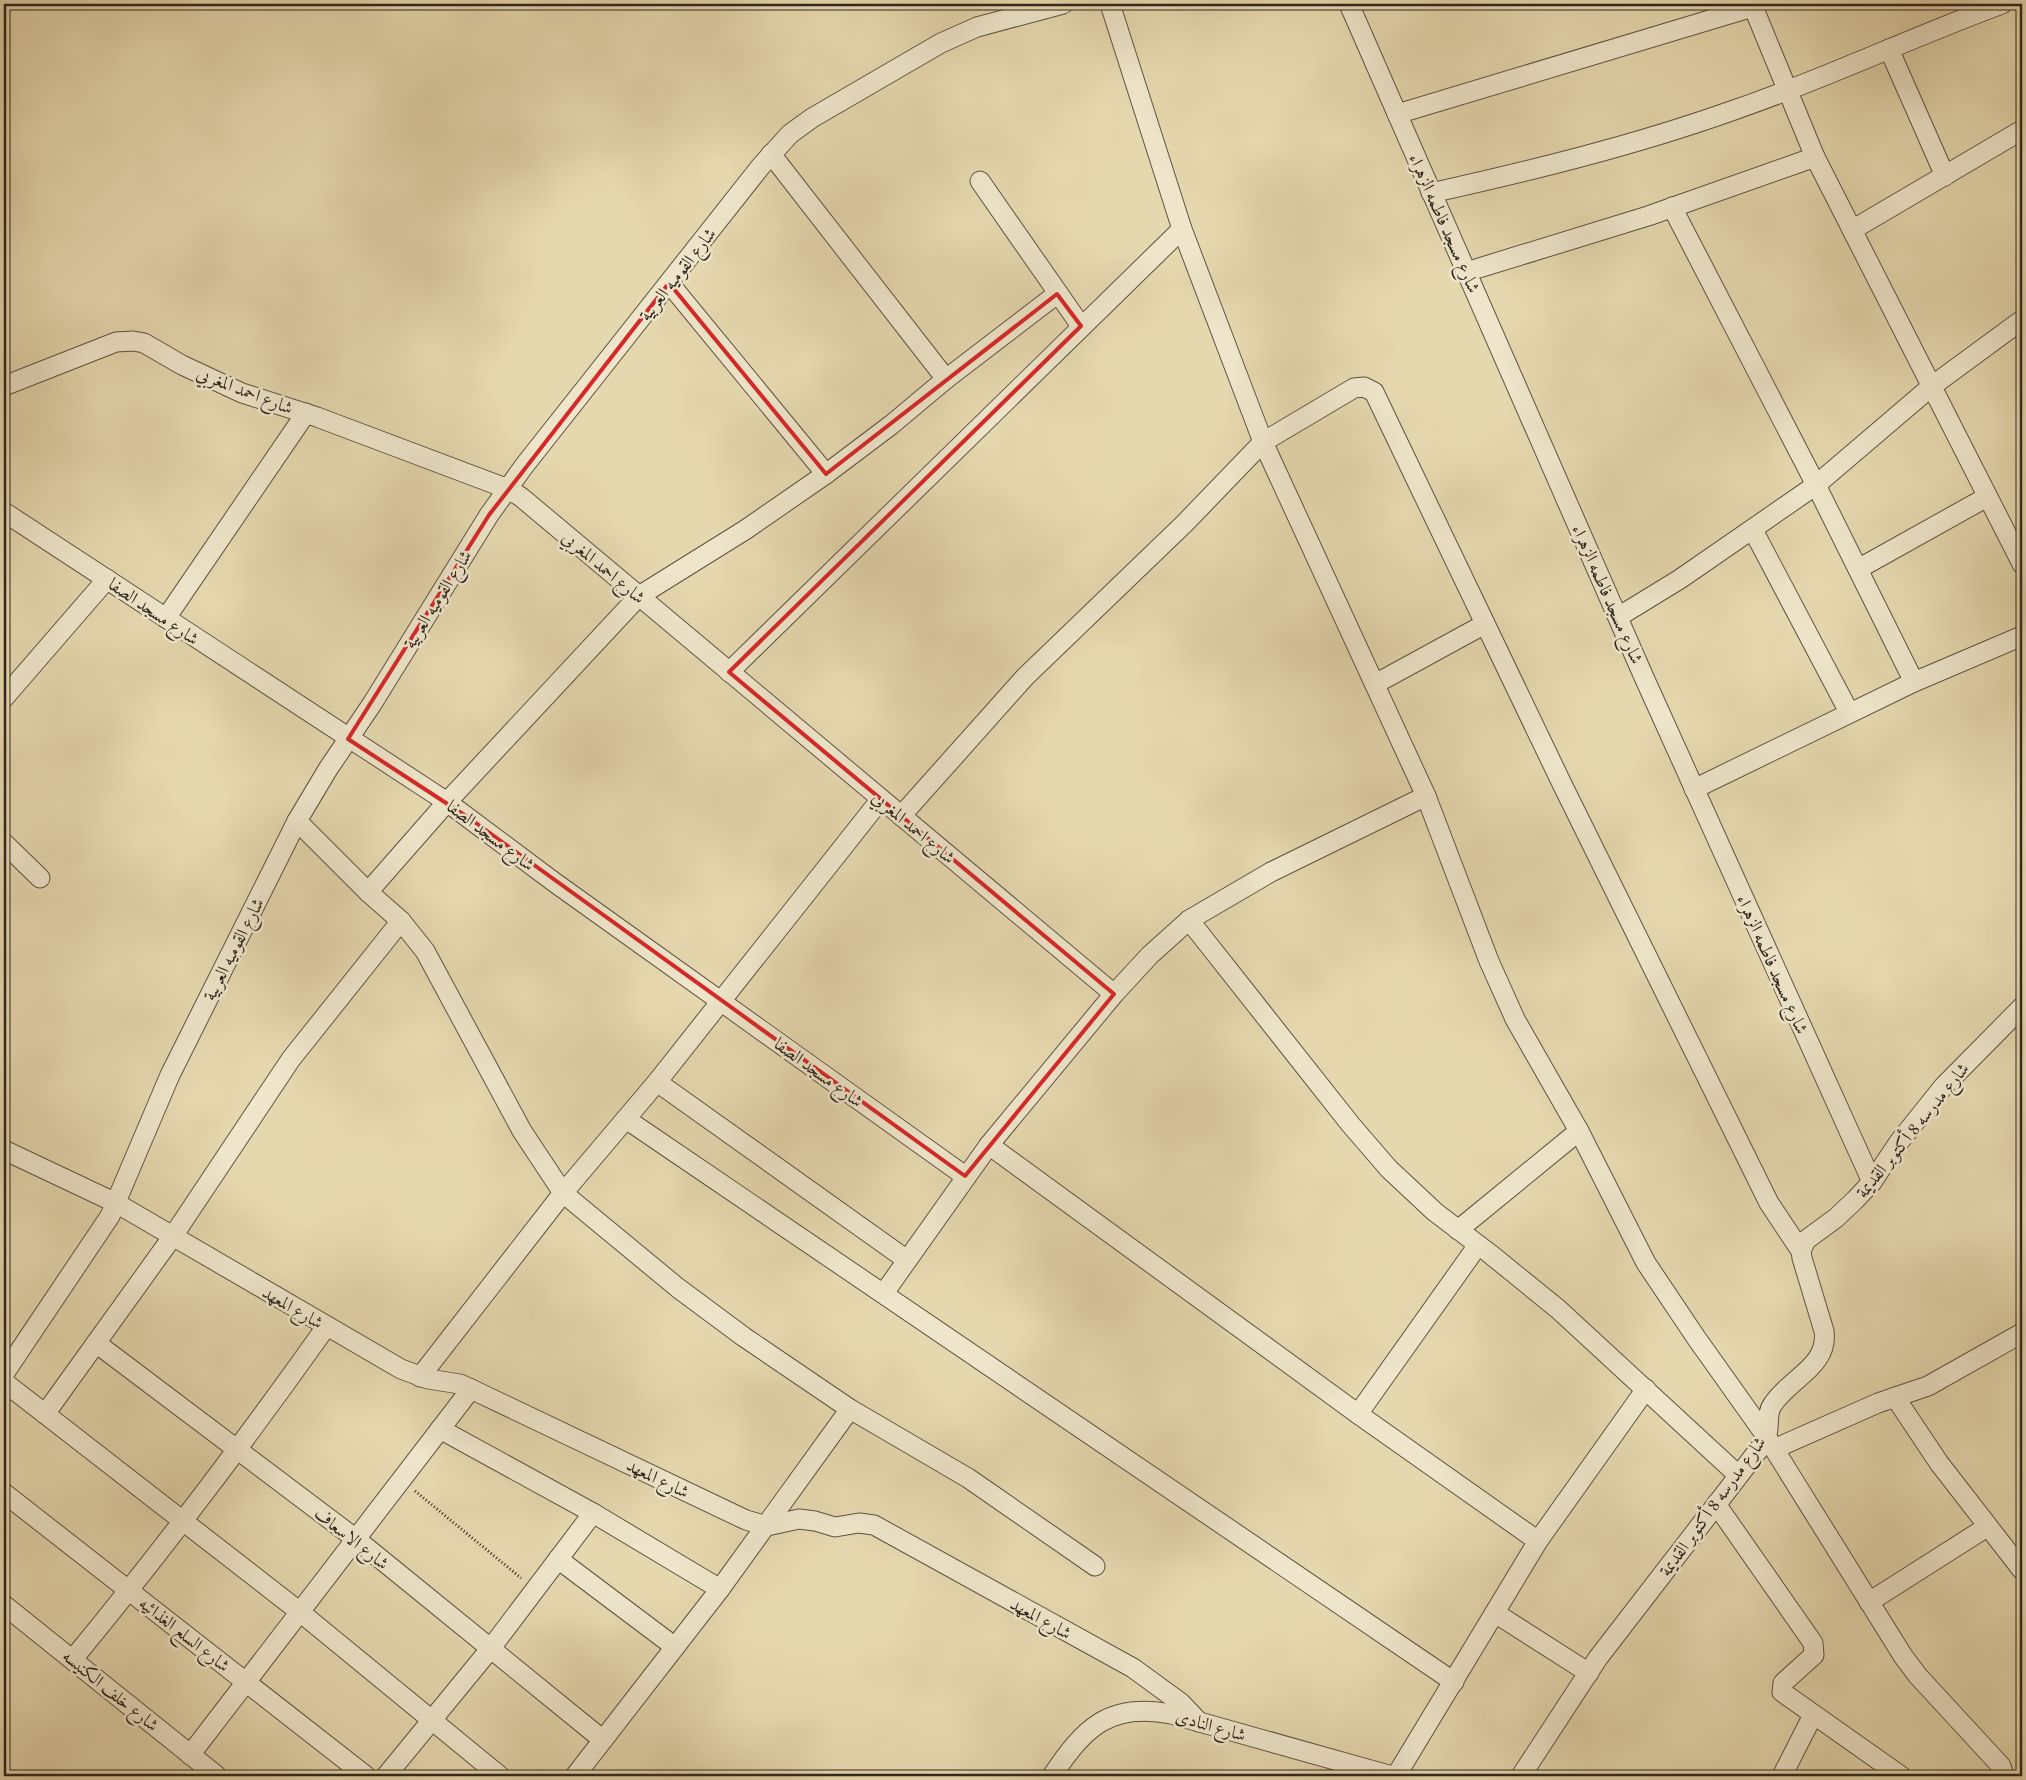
<svg xmlns="http://www.w3.org/2000/svg" width="2026" height="1780" font-family="'EB Garamond',Amiri,serif">
<style>
.lines{fill:none;stroke-linecap:round;stroke-linejoin:round}
.minor-casing{stroke:#5d5342;stroke-width:21}
.path{stroke:#30271e;stroke-width:3;stroke-dasharray:1 2.5;stroke-linecap:butt}
.minor{stroke:#eee5ca;stroke-width:19}
.marked{fill:none;stroke:#d62828;stroke-width:4;stroke-linejoin:round}
.labels{text-anchor:middle;dominant-baseline:central;stroke-width:5;stroke-linejoin:round;paint-order:stroke}
.street-label{font-size:18px;fill:#30271e;stroke:#eee5ca}
</style>
<rect width="100%" height="100%" fill="#e5d7ae"/>
<filter id="stains"><feTurbulence type="fractalNoise" baseFrequency=".004" numOctaves="4"/><feColorMatrix values="0 0 0 0 .2 0 0 0 0 .09 0 0 0 0 .02 0 0 0 .5 -.17"/></filter>
<radialGradient id="worn" r=".72"><stop offset=".6" stop-color="#630" stop-opacity="0"/><stop offset="1" stop-color="#630" stop-opacity=".3"/></radialGradient>
<g class="lines">
<g class="minor-casing">
<g id="minor">
<polyline points="1110,4 1182,229 1263,442 1426,796 1489,961 1515,1019 1579,1131 1646,1263 1697,1339 1766,1436 1903,1656 1918,1676 2001,1766 2004,1776"/>
<polyline points="1349,4 1643,675 1872,1182"/>
<polyline points="1752,4 1815,157 2022,564"/>
<polyline points="1889,49 1945,176"/>
<polyline points="1397,114 1753,7"/>
<polyline points="771,154 946,379"/>
<polyline points="980,181 1081,326"/>
<path d="M 1431,193 C 1534,170 1636,145 1734,110 C 1825,79 1912,37 2002,4"/>
<polyline points="1672,207 1816,485 1914,682"/>
<polyline points="1852,230 2022,130"/>
<polyline points="1466,272 1648,216 1815,157"/>
<polyline points="669,283 826,474"/>
<polyline points="4,386 116,342 133,341 144,343 182,365 242,393 317,417 508,489 521,497 1114,994"/>
<polyline points="4,512 447,802 554,882 965,1176"/>
<polyline points="1753,530 1849,712"/>
<polyline points="1858,569 1987,497"/>
<polyline points="1618,617 1680,579 1816,485 1932,386 2022,320"/>
<polyline points="166,618 306,413"/>
<polyline points="729,672 1182,229"/>
<polyline points="1375,684 1485,624"/>
<polyline points="4,698 107,579"/>
<polyline points="1694,789 1914,682 2022,636"/>
<polyline points="901,816 1025,677 1185,523 1263,442 1354,388 1364,387 1374,392 1563,786 1769,1203 1801,1251"/>
<polyline points="297,821 368,892 401,921 425,951 522,1131 563,1193 678,1288 744,1337 850,1409 968,1478 1095,1566"/>
<polyline points="4,843 40,878"/>
<polyline points="368,892 447,802 639,596 745,530 826,474 891,425 946,379 1057,294"/>
<polyline points="1189,920 1351,1125 1389,1169 1435,1212 1489,1253 1558,1309 1738,1475"/>
<polyline points="657,1082 907,1260"/>
<polyline points="626,1119 1454,1682"/>
<polyline points="989,1145 1358,1414 1538,1541"/>
<polyline points="4,1150 116,1203 401,1369 428,1379 460,1384 471,1389 746,1520 767,1526 799,1519 815,1521 835,1527 859,1523 874,1525 1133,1668 1181,1703 1199,1722"/>
<polyline points="1458,1230 1579,1131"/>
<polyline points="884,1293 989,1145 1114,994 1150,955 1189,920 1271,872 1426,796"/>
<polyline points="96,1343 356,1539 603,1740"/>
<polyline points="4,1374 110,1216 170,1075 297,821 328,769 372,704 489,515 524,466 761,166 790,134 812,118 941,43 977,27 1063,4"/>
<polyline points="420,1377 563,1193 657,1082 881,799"/>
<polyline points="4,1382 300,1612 500,1776"/>
<polyline points="1895,1397 1939,1463 2022,1570"/>
<polyline points="45,1414 173,1236 291,1059 401,921"/>
<polyline points="1358,1414 1478,1245"/>
<polyline points="440,1429 593,1513 720,1589"/>
<polyline points="1774,1449 1878,1403 1928,1386 2022,1333"/>
<polyline points="4,1493 366,1776"/>
<polyline points="1716,1504 1813,1643 1814,1655 1783,1683 1782,1692 1901,1776"/>
<polyline points="558,1559 675,1647"/>
<polyline points="1869,1602 1987,1527"/>
<polyline points="4,1605 217,1776"/>
<polyline points="1495,1613 1589,1673"/>
<path d="M 73,1659 C 162,1551 245,1441 326,1327"/>
<polyline points="190,1755 471,1389"/>
<polyline points="386,1776 491,1648 593,1513"/>
<polyline points="575,1776 720,1589 850,1409"/>
<path d="M 1052,1776 C 1084,1728 1109,1702 1171,1714 L 1392,1776"/>
<polyline points="1396,1776 1538,1541 1646,1389"/>
<path d="M 1521,1776 L 1598,1658 L 1760,1448 C 1763,1444 1765,1439 1767,1434 C 1770,1424 1766,1413 1773,1404 C 1790,1378 1829,1366 1824,1331 L 1802,1258 L 1801,1251 L 1806,1240 L 1836,1218 L 1855,1200 L 1872,1182 L 1899,1142 L 1943,1087 L 2022,1007"/>
<polyline points="1782,1776 1813,1715"/>
</g>
</g>
<polyline class="path" points="415,1491 521,1578"/>
<use href="#minor" class="minor"/>
</g>
<path class="marked" d="M 669,283 L 826,474 L 1057,294 L 1081,326 L 729,672 L 1114,994 L 965,1176 L 469,818 L 348,739 L 489,515 Z"/>
<g class="labels">
<g class="street-label">
<text transform="translate(1445 223) rotate(66)">شارع مسجد فاطمه الزهراء</text>
<text transform="translate(677 274) rotate(-52)">شارع القوميه العربية</text>
<text transform="translate(245 390) rotate(21)">شارع احمد المغربي</text>
<text transform="translate(604 567) rotate(40)">شارع احمد المغربي</text>
<text transform="translate(1608 594) rotate(66)">شارع مسجد فاطمه الزهراء</text>
<text transform="translate(437 599) rotate(-58)">شارع القوميه العربية</text>
<text transform="translate(154 611) rotate(34)">شارع مسجد الصفا</text>
<text transform="translate(914 827) rotate(40)">شارع احمد المغربي</text>
<text transform="translate(491 835) rotate(37)">شارع مسجد الصفا</text>
<text transform="translate(233 949) rotate(-63)">شارع القوميه العربية</text>
<text transform="translate(1773 964) rotate(66)">شارع مسجد فاطمه الزهراء</text>
<text transform="translate(819 1072) rotate(36)">شارع مسجد الصفا</text>
<text transform="translate(1912 1130) rotate(-51)">شارع مدرسه 8 أكتوبر القديمة</text>
<text transform="translate(293 1307) rotate(30)">شارع المعهد</text>
<text transform="translate(658 1478) rotate(26)">شارع المعهد</text>
<text transform="translate(1712 1506) rotate(-54)">شارع مدرسه 8 أكتوبر القديمة</text>
<text transform="translate(352 1538) rotate(38)">شارع الاسعاف</text>
<text transform="translate(1041 1618) rotate(29)">شارع المعهد</text>
<text transform="translate(185 1634) rotate(38)">شارع السلع الغذائيه</text>
<text transform="translate(111 1690) rotate(39)">شارع خلف الكنيسه</text>
<text transform="translate(1211 1725) rotate(16)">شارع النادى</text>
</g>
</g>
<rect width="2026" height="1780" fill="none" stroke="#e5d7ae" stroke-width="20"/>
<rect x="5" y="5" width="2016" height="1770" fill="none" stroke="#30271e" stroke-width="2.5"/>
<rect x="10" y="10" width="2006" height="1760" fill="none" stroke="#30271e"/>
<rect width="100%" height="100%" filter="url(#stains)"/>
<rect width="100%" height="100%" fill="url(#worn)"/>
</svg>
